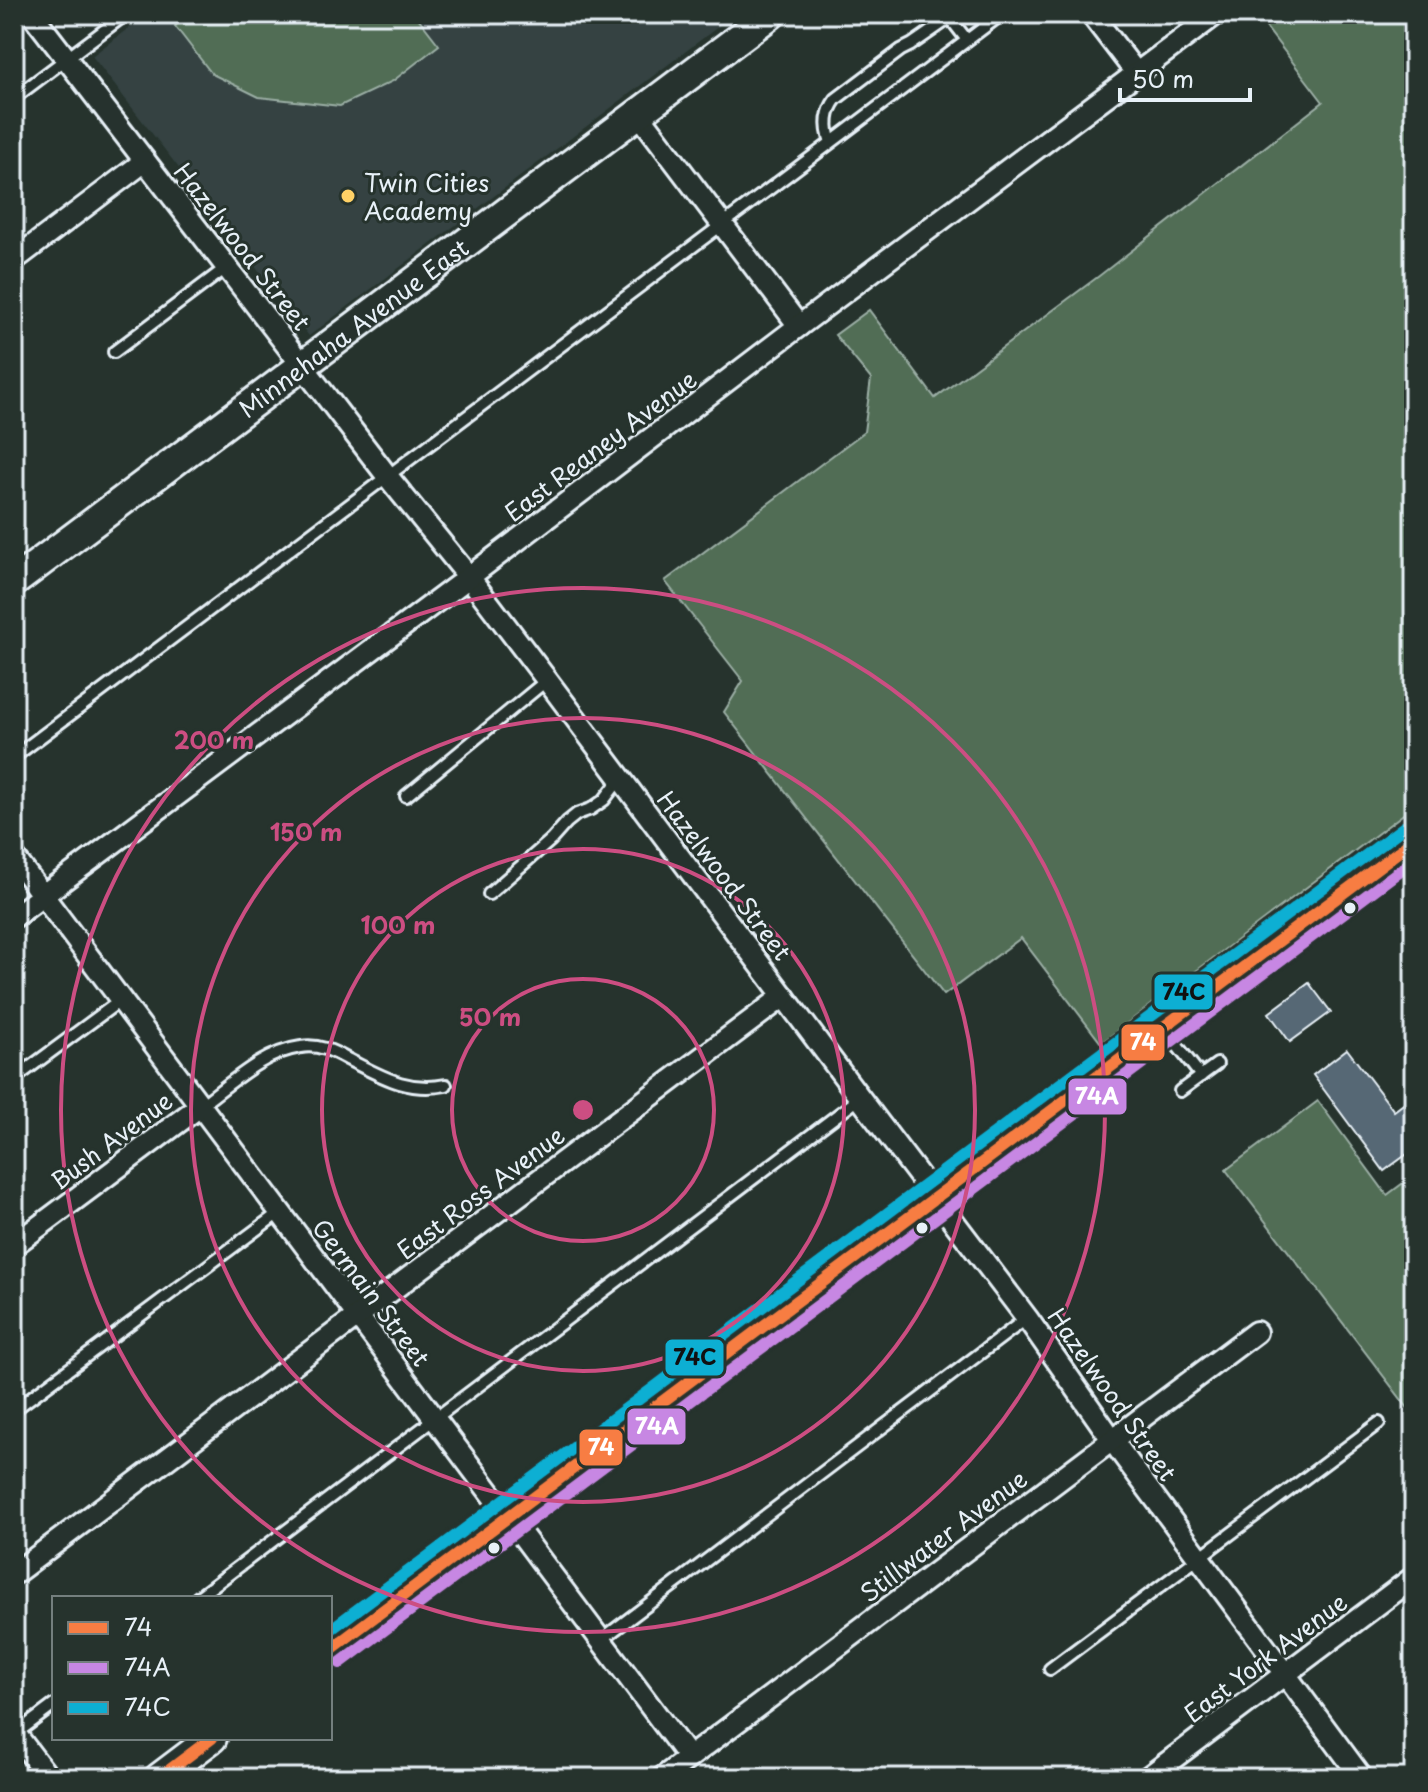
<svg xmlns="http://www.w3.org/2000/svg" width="1428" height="1792" font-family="'Playpen Sans',sans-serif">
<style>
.built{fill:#344342}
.green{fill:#516d55;stroke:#9cafa6;stroke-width:2}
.building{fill:#566874;stroke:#e8f1f8;stroke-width:2}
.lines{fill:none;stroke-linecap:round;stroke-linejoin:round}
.lane-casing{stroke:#e8f1f8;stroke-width:16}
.street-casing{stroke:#e8f1f8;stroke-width:26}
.secondary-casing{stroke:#e8f1f8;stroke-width:34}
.lane{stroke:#26332d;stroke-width:10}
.street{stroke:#26332d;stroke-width:20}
.secondary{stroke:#26332d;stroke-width:28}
.bus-1-casing{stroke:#26332d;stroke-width:18}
.bus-2-casing{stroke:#26332d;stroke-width:18}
.bus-3-casing{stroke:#26332d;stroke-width:18}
.bus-1{stroke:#f77d43;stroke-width:12}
.bus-2{stroke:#c787e3;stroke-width:12}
.bus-3{stroke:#0dafd3;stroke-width:12}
.ring{fill:none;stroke:#cc4e82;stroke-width:4}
.poi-dot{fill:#ffd166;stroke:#26332d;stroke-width:3}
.bus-dot{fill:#e8f1f8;stroke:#26332d;stroke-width:3}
.labels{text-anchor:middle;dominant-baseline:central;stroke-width:6;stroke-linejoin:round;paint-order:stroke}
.poi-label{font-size:24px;fill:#e8f1f8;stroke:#26332d;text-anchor:start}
.street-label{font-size:24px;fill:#e8f1f8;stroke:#26332d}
.centre{fill:#cc4e82;stroke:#26332d;stroke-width:4}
.ring-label{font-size:24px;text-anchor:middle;font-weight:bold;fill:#cc4e82;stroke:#26332d;stroke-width:6;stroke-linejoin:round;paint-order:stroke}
.line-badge{stroke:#26332d;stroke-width:3}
.badge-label{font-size:22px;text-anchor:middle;font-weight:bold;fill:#fff}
.pale-badge-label{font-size:22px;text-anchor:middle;font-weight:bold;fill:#111}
</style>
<rect width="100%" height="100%" fill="#26332d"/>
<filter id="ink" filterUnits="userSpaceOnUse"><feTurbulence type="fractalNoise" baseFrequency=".0125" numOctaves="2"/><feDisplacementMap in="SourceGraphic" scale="16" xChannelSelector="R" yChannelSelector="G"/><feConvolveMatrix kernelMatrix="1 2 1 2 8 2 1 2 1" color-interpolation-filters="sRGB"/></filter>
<g filter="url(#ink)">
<polygon class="built" points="147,14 735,14 309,336 92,56"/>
<g class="green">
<polygon points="191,14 415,14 439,45 393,81 340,106 259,97 212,74 175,26"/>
<polygon points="1256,14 1414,14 1414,806 1101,1043 1021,938 944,995 724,712 743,681 665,581 864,432 871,379 835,335 869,310 935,398 1099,276 1323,102"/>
<polygon points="1318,1101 1387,1195 1414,1175 1414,1416 1226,1170"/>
</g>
<g class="building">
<polygon points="1309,983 1331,1012 1290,1042 1269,1013"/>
<polygon points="1347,1049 1394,1111 1414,1096 1414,1149 1384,1171 1313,1075"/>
</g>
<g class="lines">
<g class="lane-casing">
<g id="lane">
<polyline points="954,15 950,18 967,40"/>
<polyline points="14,98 126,14"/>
<path d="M 831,142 C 825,126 826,112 836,99 L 901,50 L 911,45 L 950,18"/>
<polyline points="114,352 227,267"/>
<polyline points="14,757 1002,14"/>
<polyline points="406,796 547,680"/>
<polyline points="489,894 551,840 567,822 577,814 591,809 604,800 620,779"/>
<polyline points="1164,1029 1201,1076"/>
<polyline points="14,1079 121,1000"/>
<polyline points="1180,1091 1217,1064"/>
<path d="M 200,1106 C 230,1084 263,1052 301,1047 C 318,1044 333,1051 347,1059 C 381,1076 407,1093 446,1085"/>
<polyline points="14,1410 280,1212"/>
<polyline points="197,1598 860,1098"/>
<polyline points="601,1640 1027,1318"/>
<polyline points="1050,1669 1379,1423"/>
<polyline points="14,1735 54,1705"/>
</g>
</g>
<g class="street-casing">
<g id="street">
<polyline points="32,14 388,477 469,577 547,680 860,1098 1027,1318 1123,1455 1362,1778"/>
<polyline points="1091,14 1137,74"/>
<polyline points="638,113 799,326"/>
<polyline points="14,260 145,161"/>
<polyline points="14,857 689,1758"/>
<polyline points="14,917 469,577 799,326 1216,14"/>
<polyline points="14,1245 200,1106"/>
<polyline points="14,1574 784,996"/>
<polyline points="14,1732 49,1778"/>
<polyline points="662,1778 1256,1332"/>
<polyline points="1147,1778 1414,1577"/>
</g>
</g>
<g class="secondary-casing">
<g id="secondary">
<path id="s1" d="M 14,582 L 771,14"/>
<polyline points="330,1650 1414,840"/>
<polyline points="159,1778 212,1738"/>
</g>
</g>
<use href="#lane" class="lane"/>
<use href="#street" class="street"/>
<use href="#secondary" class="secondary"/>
<g class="bus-1-casing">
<g id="bus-1">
<polyline points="330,1650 1414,840"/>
<polyline points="159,1778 212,1738"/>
</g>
</g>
<g class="bus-2-casing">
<polyline id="bus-2" points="340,1663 1414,860"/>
</g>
<g class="bus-3-casing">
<polyline id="bus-3" points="330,1630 1404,827"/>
</g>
<use href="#bus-1" class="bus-1"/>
<use href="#bus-2" class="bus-2"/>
<use href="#bus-3" class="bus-3"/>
</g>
</g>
<g class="ring">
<circle cx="583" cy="1110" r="131"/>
<circle cx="583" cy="1110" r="261"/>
<circle cx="583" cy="1110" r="392"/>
<circle cx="583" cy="1110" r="522"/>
</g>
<circle class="poi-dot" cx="348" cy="196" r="8"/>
<g class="bus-dot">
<circle cx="1350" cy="908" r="7"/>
<circle cx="922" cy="1228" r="7"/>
<circle cx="494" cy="1548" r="7"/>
</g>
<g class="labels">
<g class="poi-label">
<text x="364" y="182">Twin Cities<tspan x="364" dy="28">Academy</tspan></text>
</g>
<g class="street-label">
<text transform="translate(243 246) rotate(52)">Hazelwood Street</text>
<text stroke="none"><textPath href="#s1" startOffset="424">Minnehaha Avenue East</textPath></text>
<text transform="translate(600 445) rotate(-37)">East Reaney Avenue</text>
<text transform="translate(725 875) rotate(53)">Hazelwood Street</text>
<text transform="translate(111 1140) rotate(-37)">Bush Avenue</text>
<text transform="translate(480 1192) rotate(-37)">East Ross Avenue</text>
<text transform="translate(372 1292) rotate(53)">Germain Street</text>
<text transform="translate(1113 1394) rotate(55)">Hazelwood Street</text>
<text transform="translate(943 1535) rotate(-37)">Stillwater Avenue</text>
<text transform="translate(1265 1657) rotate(-37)">East York Avenue</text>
</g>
</g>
<circle cx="583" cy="1110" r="12" class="centre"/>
<g class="ring-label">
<text x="214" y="749">200 m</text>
<text x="306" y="841">150 m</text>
<text x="398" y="934">100 m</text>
<text x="490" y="1026">50 m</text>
</g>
<g class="line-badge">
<rect x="1153" y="973" width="61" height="38" rx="8" fill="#0dafd3"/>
<rect x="1120" y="1023" width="46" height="39" rx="8" fill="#f77d43"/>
<rect x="1067" y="1077" width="61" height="39" rx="8" fill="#c787e3"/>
<rect x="664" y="1338" width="61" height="39" rx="8" fill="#0dafd3"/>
<rect x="626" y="1407" width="61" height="39" rx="8" fill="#c787e3"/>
<rect x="578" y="1428" width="46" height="39" rx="8" fill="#f77d43"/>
</g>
<g class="badge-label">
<text x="1143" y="1050">74</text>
<text x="1097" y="1104">74A</text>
<text x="657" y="1434">74A</text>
<text x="601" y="1455">74</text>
</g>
<g class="pale-badge-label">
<text x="1184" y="1000">74C</text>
<text x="695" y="1365">74C</text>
</g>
<rect width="1428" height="1792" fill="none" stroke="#26332d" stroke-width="48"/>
<rect x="24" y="24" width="1380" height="1744" fill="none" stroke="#e8f1f8" stroke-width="3" filter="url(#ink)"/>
<rect x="52" y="1596" width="280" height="144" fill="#26332d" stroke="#747f7e" stroke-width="2"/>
<rect x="68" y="1622" width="40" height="12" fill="#f77d43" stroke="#747f7e" stroke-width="2"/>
<text x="124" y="1636" font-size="24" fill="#e8f1f8">74</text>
<rect x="68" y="1662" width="40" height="12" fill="#c787e3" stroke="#747f7e" stroke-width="2"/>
<text x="124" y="1676" font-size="24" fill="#e8f1f8">74A</text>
<rect x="68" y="1702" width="40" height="12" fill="#0dafd3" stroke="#747f7e" stroke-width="2"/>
<text x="124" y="1716" font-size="24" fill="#e8f1f8">74C</text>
<path d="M1120 88v12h130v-12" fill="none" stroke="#e8f1f8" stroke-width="4"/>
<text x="1132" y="88" font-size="24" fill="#e8f1f8" stroke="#26332d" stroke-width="6" paint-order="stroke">50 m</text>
</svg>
